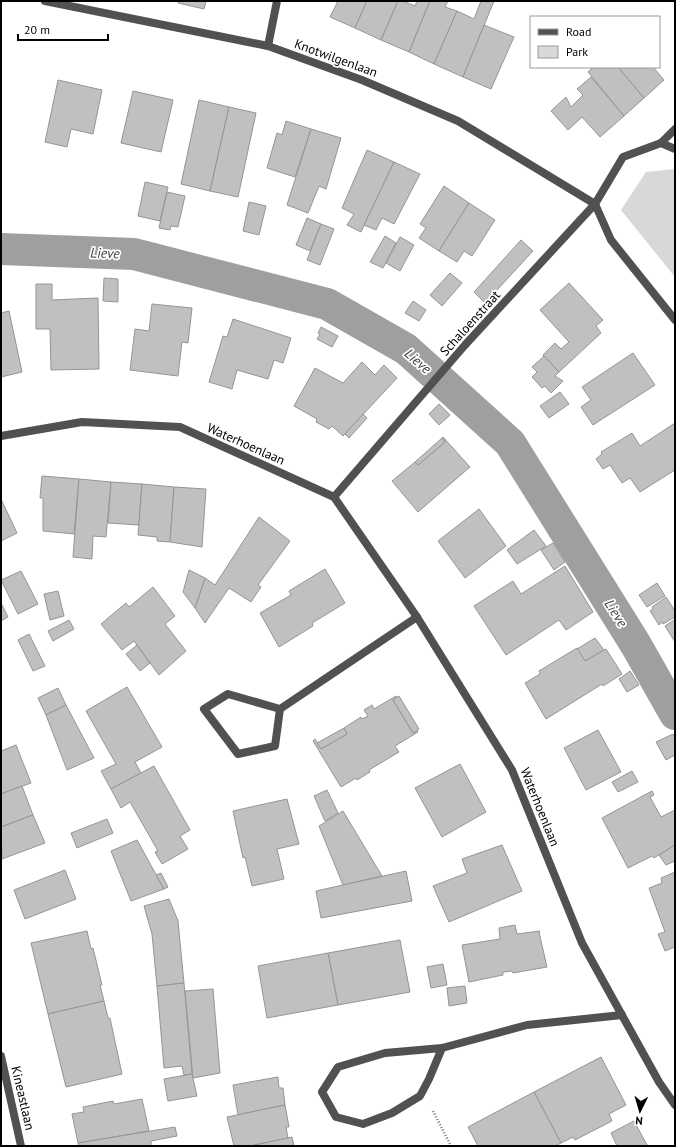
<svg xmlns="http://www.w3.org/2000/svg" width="676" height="1147" font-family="'PT Sans',sans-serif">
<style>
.green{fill:#d8d8d8}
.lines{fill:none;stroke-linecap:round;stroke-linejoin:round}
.canal{stroke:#9f9f9f;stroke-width:32}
.building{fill:#c0c0c0;stroke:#959595}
.path{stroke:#737373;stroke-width:2.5;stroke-dasharray:1 2;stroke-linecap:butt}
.minor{stroke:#515151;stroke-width:8}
.labels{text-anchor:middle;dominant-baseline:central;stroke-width:3.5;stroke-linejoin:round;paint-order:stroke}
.street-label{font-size:13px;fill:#000;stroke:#fff}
.water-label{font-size:14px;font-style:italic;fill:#404040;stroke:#fff}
</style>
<rect width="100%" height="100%" fill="#fff"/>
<polygon class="green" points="675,169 675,277 621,210 646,172"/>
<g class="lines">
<polyline class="canal" points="1,249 134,254 327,304 406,349 510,443 636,645 675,714"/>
</g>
<g class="building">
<polygon points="178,1 206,1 204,9 178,3"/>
<polygon points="338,1 367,1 355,28 330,17"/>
<polygon points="367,1 398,1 381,40 355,28"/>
<polygon points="398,1 403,1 415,6 417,1 430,1 409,52 381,40"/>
<polygon points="430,1 448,1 445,7 457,11 434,64 409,52"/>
<polygon points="481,1 488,2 488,1 494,1 463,77 434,64 457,11 474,19"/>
<polygon points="484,25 514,37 491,89 463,77"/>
<polygon points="593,67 618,67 644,98 624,116 588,72"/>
<polygon points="618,67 653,67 664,80 644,98"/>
<polygon points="591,77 624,116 600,137 582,117 568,130 551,111 566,97 571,107 583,95 577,89"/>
<polygon points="58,80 102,90 93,134 71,129 67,147 45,142"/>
<polygon points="133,91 173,100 161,152 121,143"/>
<polygon points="199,100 229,107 210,191 181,184"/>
<polygon points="229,107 256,113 238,197 210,191"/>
<polygon points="286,121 311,129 295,177 267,168 277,133 282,135"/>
<polygon points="311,129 341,138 326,189 319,186 308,213 287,205"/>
<polygon points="367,150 394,162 361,232 347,225 354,214 342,208"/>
<polygon points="394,162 420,174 394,224 382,218 376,230 364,225"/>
<polygon points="145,182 168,187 160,221 138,216"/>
<polygon points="444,186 469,203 439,251 419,238 426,228 420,224"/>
<polygon points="167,192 185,196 178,227 171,226 170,230 159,228"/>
<polygon points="249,202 266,206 259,235 243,231"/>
<polygon points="469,203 495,220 472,256 464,251 457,262 439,251"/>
<polygon points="307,218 321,224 310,251 296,245"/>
<polygon points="321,224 334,229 320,265 307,260"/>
<polygon points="385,236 396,243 383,268 370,262"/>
<polygon points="400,237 414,245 400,271 386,263"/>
<polygon points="521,240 533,251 485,303 474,292"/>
<polygon points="450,273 462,283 442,306 430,295"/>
<polygon points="104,278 118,279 118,302 103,301"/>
<polygon points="569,283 603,320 596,326 601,333 559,372 543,355 555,343 561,349 569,342 540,310"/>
<polygon points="36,284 52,284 52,300 98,298 99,369 51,370 50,329 36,329"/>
<polygon points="413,301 426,310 419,321 405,313"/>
<polygon points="152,304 192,308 188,343 182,342 178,376 130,370 135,329 149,331"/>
<polygon points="9,311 22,372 1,377 1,313"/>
<polygon points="233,319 291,338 283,363 274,360 268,379 237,370 232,389 209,382 223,336 227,337"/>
<polygon points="321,327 338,336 332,347 317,339 320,334 318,333"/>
<polygon points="633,353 655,385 593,425 581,407 591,400 582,387"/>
<polygon points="544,356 559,372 555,376 563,381 551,393 545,386 542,388 532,377 537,372 532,367"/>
<polygon points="362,362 375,375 384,365 397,378 343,436 332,426 329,429 316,422 317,419 294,406 315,368 343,383"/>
<polygon points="560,392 569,404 549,418 540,406"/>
<polygon points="439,404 450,415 439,425 429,414"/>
<polygon points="363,414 367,418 349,438 345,434"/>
<polygon points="675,423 675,470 640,492 630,478 622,483 610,465 603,469 596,459 602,454 601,452 632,433 640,446"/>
<polygon points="443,437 470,467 418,512 392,481 415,462 418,465 445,442 442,438"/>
<polygon points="442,438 445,442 418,465 415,462"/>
<polygon points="42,476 79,479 74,534 43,531 43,498 40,498"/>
<polygon points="79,479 111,482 106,537 93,536 92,559 73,557"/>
<polygon points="111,482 142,484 139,525 108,523"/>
<polygon points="142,484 174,487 170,542 157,541 157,537 138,535"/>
<polygon points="174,487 206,489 202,547 170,542"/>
<polygon points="1,499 17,533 1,541"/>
<polygon points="479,509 506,546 465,578 438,541"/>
<polygon points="259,517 290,541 258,585 261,587 251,602 229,588 205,623 195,608 205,578 215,585"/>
<polygon points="534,530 546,546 517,564 507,550"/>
<polygon points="553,543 565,562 554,570 541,550"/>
<polygon points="565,566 593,612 566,630 559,620 506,655 474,606 513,581 521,594"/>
<polygon points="325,569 345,603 312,623 313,626 279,647 260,613 291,595 289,591"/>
<polygon points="189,570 205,578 195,608 183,592"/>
<polygon points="21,571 38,604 18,614 1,580"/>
<polygon points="657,583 665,596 647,607 639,595"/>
<polygon points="153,587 175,616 165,624 186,651 159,675 134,641 122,650 101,624 126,603 129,607"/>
<polygon points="58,591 64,616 50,620 44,594"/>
<polygon points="666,597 675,611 675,617 663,624 662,622 659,625 650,611 653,609 652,607"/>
<polygon points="1,603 8,617 1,621"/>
<polygon points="69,620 74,629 53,641 48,631"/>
<polygon points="674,620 675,621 675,642 665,626"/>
<polygon points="29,634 45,666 33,671 18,640"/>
<polygon points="595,638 604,650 585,661 577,649"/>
<polygon points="137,645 150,663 140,671 126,654"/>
<polygon points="577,648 585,661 606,649 622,674 603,686 602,684 546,719 525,683 540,674 539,671"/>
<polygon points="630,671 639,685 627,692 619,679"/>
<polygon points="127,687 162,747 135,762 141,773 111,789 101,771 116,764 86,711"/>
<polygon points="58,688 66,705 46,715 38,698"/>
<polygon points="396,696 397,698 393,700 413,733 417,730 418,732 395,746 399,752 369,770 370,772 357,780 356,778 341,787 313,741 315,739 321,749 347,734 344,728 361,717 362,719 368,716 364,710 372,705 374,709"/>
<polygon points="399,696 419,729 413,733 393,700"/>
<polygon points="66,705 94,758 67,770 46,715"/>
<polygon points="344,728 347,734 321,749 317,743"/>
<polygon points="598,730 621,772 586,790 564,748"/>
<polygon points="673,734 675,739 675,755 666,760 656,742"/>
<polygon points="16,745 31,783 1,794 1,751"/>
<polygon points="460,764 486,812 442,837 415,788"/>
<polygon points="154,766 190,830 180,836 188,849 162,864 155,852 158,851 130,802 121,808 111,789"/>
<polygon points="632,771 638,782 618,792 612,782"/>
<polygon points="22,786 33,815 1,827 1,794"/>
<polygon points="327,790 338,813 325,821 314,796"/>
<polygon points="652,791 654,795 650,797 661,817 675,810 675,845 654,858 652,856 628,868 602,818"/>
<polygon points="287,799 299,844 277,849 284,879 252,886 245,857 243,858 233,811"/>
<polygon points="343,811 382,876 343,885 319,826"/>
<polygon points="33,815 45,843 2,859 1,827"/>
<polygon points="107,819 113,833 77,848 71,833"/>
<polygon points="137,840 164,889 131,901 111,851"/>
<polygon points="502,845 522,891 449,922 433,886 467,873 462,859"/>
<polygon points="675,845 675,861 666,865 659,855"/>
<polygon points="65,870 76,899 25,919 14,890"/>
<polygon points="406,871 412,901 321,918 316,891"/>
<polygon points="675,872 675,947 665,951 658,934 665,932 649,888 662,883 661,878"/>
<polygon points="161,873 168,887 164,889 156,875"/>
<polygon points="169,899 178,921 184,983 157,986 152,934 144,906"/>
<polygon points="515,925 517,934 540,931 539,932 547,967 513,973 512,971 503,972 503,975 469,982 462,945 500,939 499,928"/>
<polygon points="87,931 91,949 93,948 102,985 100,985 104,1001 48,1014 31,943"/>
<polygon points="400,940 410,992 338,1005 328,953"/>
<polygon points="328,953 338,1005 267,1018 258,966"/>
<polygon points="443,964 447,985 431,988 427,967"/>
<polygon points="184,983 192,1074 184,1075 182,1066 164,1068 157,986"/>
<polygon points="465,986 467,1003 449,1006 447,988"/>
<polygon points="213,989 220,1073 193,1078 185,991"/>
<polygon points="104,1001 108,1018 110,1018 122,1074 66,1087 48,1014"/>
<polygon points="601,1057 626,1105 609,1114 612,1121 575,1140 573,1137 561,1143 534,1092"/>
<polygon points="192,1074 197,1096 168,1101 164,1079"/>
<polygon points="278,1077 279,1088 283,1088 285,1105 238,1115 233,1085"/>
<polygon points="534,1092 561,1143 555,1146 478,1146 468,1127"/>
<polygon points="142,1099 149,1131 78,1143 72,1114 84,1112 83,1107 113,1101 114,1104"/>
<polygon points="285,1105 289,1127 286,1127 288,1138 250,1146 234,1146 227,1117"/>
<polygon points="634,1121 647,1145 644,1146 617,1146 611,1133"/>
<polygon points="175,1127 177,1136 151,1141 151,1146 79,1146 78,1143"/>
<polygon points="292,1137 294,1146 250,1146 288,1138"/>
</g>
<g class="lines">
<polyline class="path" points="433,1111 451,1146"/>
<g class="minor">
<polyline points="45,1 268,46 362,80 458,121 595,204"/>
<polyline points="268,46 277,1"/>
<polyline points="661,143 675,149"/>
<polyline points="595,204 611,240 675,320"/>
<polyline points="1,436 82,422 180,427 334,497 417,617 512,770 582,943 659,1082 675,1105"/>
<polyline points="334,497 465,345 595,204 623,157 661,143 675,129"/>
<polyline points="280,709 275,746 238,754 204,709 228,694 280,709 417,617"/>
<polyline points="442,1048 429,1079 420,1096 392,1113 363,1124 336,1117 322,1092 338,1067 385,1053 442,1048 527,1025 622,1015"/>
<polyline points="1,1056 21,1146"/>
</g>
</g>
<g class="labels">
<g class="street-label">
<text transform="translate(336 58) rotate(20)">Knotwilgenlaan</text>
<text transform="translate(470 323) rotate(-48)">Schaloenstraat</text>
<text transform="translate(246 444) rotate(24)">Waterhoenlaan</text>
<text transform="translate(540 807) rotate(68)">Waterhoenlaan</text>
<text transform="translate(23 1098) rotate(77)">Kineastlaan</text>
</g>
<g class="water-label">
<text transform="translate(105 253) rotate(2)">Lieve</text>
<text transform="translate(418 361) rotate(41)">Lieve</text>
<text transform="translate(616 613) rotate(58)">Lieve</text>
</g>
</g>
<rect width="676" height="1147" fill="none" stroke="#000000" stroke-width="4"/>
<rect x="530" y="16" width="130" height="52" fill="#ffffff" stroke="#999999"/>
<rect x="538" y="29" width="20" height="6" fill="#515151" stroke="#999999"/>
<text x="566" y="36" font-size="12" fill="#000000">Road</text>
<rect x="538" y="46" width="20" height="12" fill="#d8d8d8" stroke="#999999"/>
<text x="566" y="56" font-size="12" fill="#000000">Park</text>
<g transform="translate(640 1111) rotate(185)" stroke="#ffffff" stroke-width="3" paint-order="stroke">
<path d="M0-3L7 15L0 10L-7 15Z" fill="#000000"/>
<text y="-6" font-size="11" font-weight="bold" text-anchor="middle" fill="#000000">N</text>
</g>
<path d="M18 34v6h90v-6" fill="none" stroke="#000000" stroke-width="2"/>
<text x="24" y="34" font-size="12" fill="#000000" stroke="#ffffff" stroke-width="3" paint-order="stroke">20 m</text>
</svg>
